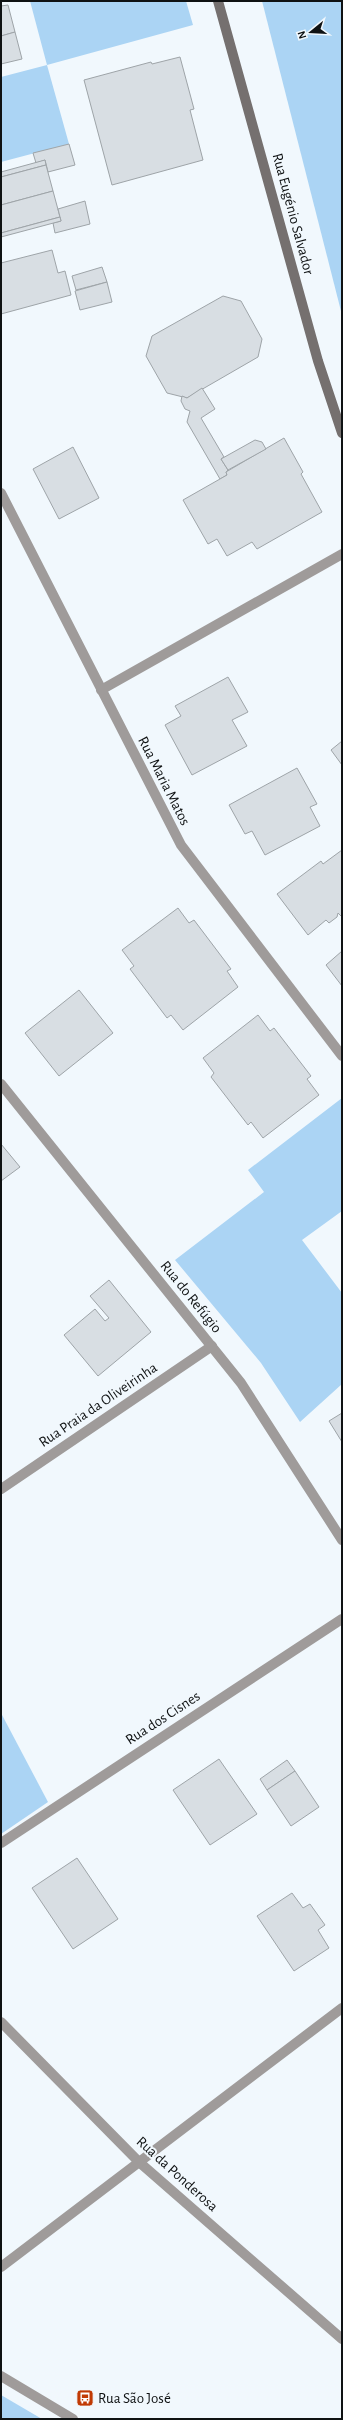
<svg xmlns="http://www.w3.org/2000/svg" width="343" height="2420" font-family="'Alegreya Sans',sans-serif">
<style>
.green{fill:#abd4f4}
.building{fill:#d8dee3;stroke:#9ea4a8}
.lines{fill:none;stroke-linecap:round;stroke-linejoin:round}
.street{stroke:#9f9b9a;stroke-width:10}
.secondary{stroke:#75706f;stroke-width:10}
.labels{text-anchor:middle;dominant-baseline:central;stroke-width:4;stroke-linejoin:round;paint-order:stroke}
.street-label{font-size:15px;fill:#0f1213;stroke:#f1f8fd}
.poi-label{font-size:15px;fill:#0f1213;stroke:#f1f8fd;text-anchor:start}
</style>
<rect width="100%" height="100%" fill="#f1f8fd"/>
<g class="green">
<polygon points="30,1 186,1 193,25 47,65 69,144 1,162 1,77 47,65"/>
<polygon points="262,1 342,1 342,315"/>
<polygon points="342,1098 342,1211 302,1240 342,1293 342,1384 300,1422 261,1363 175,1260 264,1192 248,1170"/>
<polygon points="1,1713 48,1802 1,1834"/>
<polygon points="1,2395 42,2419 1,2419"/>
</g>
<g class="building">
<polygon points="8,5 15,32 1,36 1,6"/>
<polygon points="15,32 22,59 1,64 1,36"/>
<polygon points="180,57 194,109 190,110 203,160 112,185 84,80 151,62 152,64"/>
<polygon points="69,144 75,165 48,172 45,160 36,163 33,153"/>
<polygon points="45,160 46,165 1,177 1,172"/>
<polygon points="46,165 53,191 1,205 1,177"/>
<polygon points="53,191 60,217 1,233 1,205"/>
<polygon points="85,201 90,224 55,233 53,223 61,221 58,209"/>
<polygon points="60,217 61,221 1,237 1,233"/>
<polygon points="52,250 58,273 65,271 71,295 1,314 1,263"/>
<polygon points="102,267 107,282 76,290 72,276"/>
<polygon points="107,282 112,302 80,310 75,291"/>
<polygon points="223,296 241,301 262,339 258,357 187,398 167,393 146,356 152,336"/>
<polygon points="202,388 215,409 201,418 224,457 221,459 228,470 226,472 227,475 220,479 187,422 190,411 185,409 181,401 182,396 187,398"/>
<polygon points="284,438 303,472 301,474 322,512 257,549 252,542 227,556 217,539 208,544 183,500 227,475 226,472"/>
<polygon points="255,440 262,442 266,449 228,470 221,459"/>
<polygon points="73,447 99,498 59,519 33,469"/>
<polygon points="228,677 248,712 232,720 247,746 192,775 165,725 181,716 175,706"/>
<polygon points="342,741 342,765 331,750"/>
<polygon points="297,768 317,804 310,807 320,826 265,855 252,831 245,834 229,805"/>
<polygon points="342,850 342,917 338,913 337,917 329,923 326,920 308,935 277,894 321,861 323,864"/>
<polygon points="178,908 189,923 194,920 231,969 227,971 238,987 183,1030 171,1015 167,1018 130,969 134,966 122,950"/>
<polygon points="342,951 342,986 326,965"/>
<polygon points="79,990 113,1033 59,1076 25,1033"/>
<polygon points="258,1015 270,1031 274,1028 311,1076 307,1079 319,1095 263,1138 251,1122 248,1125 211,1077 214,1073 203,1058"/>
<polygon points="1,1144 20,1167 1,1181"/>
<polygon points="109,1280 151,1332 98,1376 64,1335 95,1309 105,1321 109,1318 90,1296"/>
<polygon points="342,1413 342,1442 329,1421"/>
<polygon points="219,1759 257,1814 210,1845 173,1790"/>
<polygon points="287,1760 295,1771 267,1790 260,1779"/>
<polygon points="295,1771 319,1807 291,1826 267,1790"/>
<polygon points="77,1858 118,1919 73,1949 32,1888"/>
<polygon points="292,1893 303,1908 310,1904 325,1925 318,1930 329,1948 294,1971 257,1916"/>
</g>
<g class="lines">
<g class="street">
<polyline points="1,493 181,845 342,1056"/>
<polyline points="101,690 342,554"/>
<polyline points="1,1084 241,1383 342,1540"/>
<polyline points="1,1489 212,1346"/>
<polyline points="1,1843 342,1619"/>
<polyline points="1,2022 139,2162 342,2339"/>
<polyline points="1,2267 342,2008"/>
<polyline points="1,2376 73,2419"/>
</g>
<polyline class="secondary" points="218,1 318,361 342,433"/>
</g>
<defs>
<g id="bus-square" transform="scale(0.9)"><rect x="-9" y="-9" width="18" height="18" rx="4" fill="#c13a04" stroke="#f1f8fd"/><path d="M-5-6H5V4H4V6H2V4H-2V6H-4V4H-5ZM-3.5-4V0h7V-4ZM-3.5 1.2v1.5H-2V1.2ZM2 1.2v1.5H3.5V1.2Z" fill="#fff"/></g>
</defs>
<g fill-rule="evenodd">
<use href="#bus-square" x="85" y="2398"/>
</g>
<g class="labels">
<g class="street-label">
<text transform="translate(293 214) rotate(75)">Rua Eugénio Salvador</text>
<text transform="translate(164 781) rotate(63)">Rua Maria Matos</text>
<text transform="translate(191 1297) rotate(51)">Rua do Refúgio</text>
<text transform="translate(98 1405) rotate(-34)">Rua Praia da Oliveirinha</text>
<text transform="translate(163 1718) rotate(-33)">Rua dos Cisnes</text>
<text transform="translate(177 2174) rotate(42)">Rua da Ponderosa</text>
</g>
<g class="poi-label">
<text x="98" y="2398">Rua São José</text>
</g>
</g>
<rect width="343" height="2420" fill="none" stroke="#0f1213" stroke-width="4"/>
<g transform="translate(311 32) rotate(252)" stroke="#f1f8fd" stroke-width="3" paint-order="stroke">
<path d="M0-3L7 15L0 10L-7 15Z" fill="#0f1213"/>
<text y="-6" font-size="11" font-weight="bold" text-anchor="middle" fill="#0f1213">N</text>
</g>
</svg>
